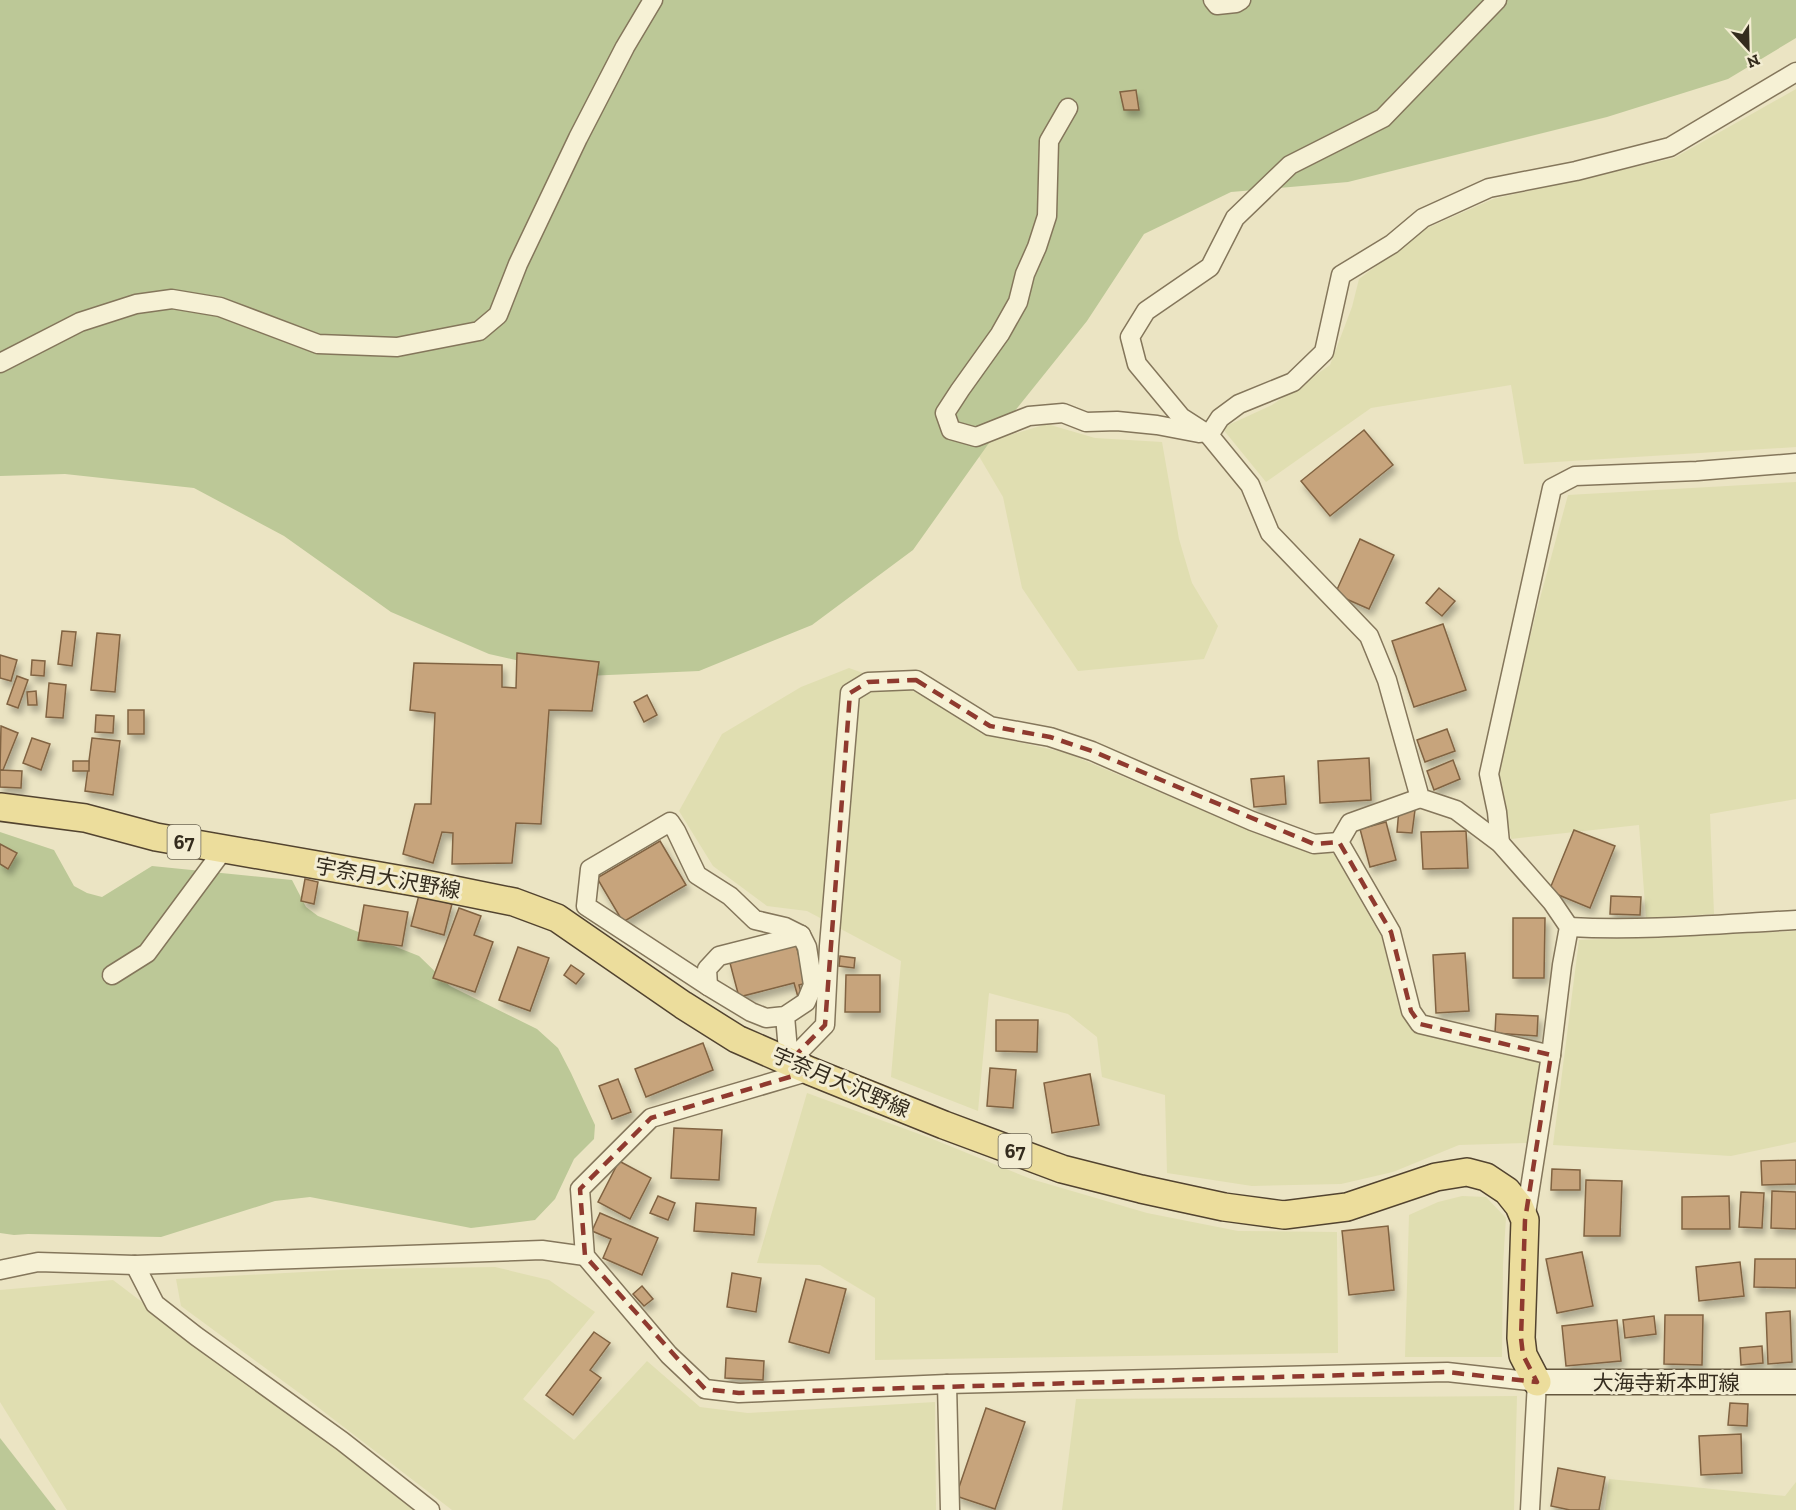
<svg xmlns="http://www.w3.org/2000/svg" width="1796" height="1510" font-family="'Zilla Slab','Noto Sans JP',serif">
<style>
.farmland{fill:#e0deb1}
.green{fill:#bcc897}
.building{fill:#c7a47b;stroke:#816342;stroke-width:1.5;filter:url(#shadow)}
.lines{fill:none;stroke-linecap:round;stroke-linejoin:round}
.street-casing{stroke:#84765b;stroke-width:21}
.secondary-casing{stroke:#65573e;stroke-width:27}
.primary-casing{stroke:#52432f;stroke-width:30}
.street{stroke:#f6f1d5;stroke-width:18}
.secondary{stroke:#f6f1d5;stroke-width:24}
.primary{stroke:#ecdd9c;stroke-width:27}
.marked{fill:none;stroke:#8f3a2f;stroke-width:4.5;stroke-dasharray:12 8;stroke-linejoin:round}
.labels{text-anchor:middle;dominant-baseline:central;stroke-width:6;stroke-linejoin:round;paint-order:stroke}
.shield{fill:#f3edd2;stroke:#6d6654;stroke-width:1.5}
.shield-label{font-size:20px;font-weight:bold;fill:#342c1e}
.street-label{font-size:21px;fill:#342c1e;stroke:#f3edd2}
</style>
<defs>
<filter id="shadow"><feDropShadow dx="3.5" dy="6" stdDeviation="3" flood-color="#0004"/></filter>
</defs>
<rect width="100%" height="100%" fill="#ebe4c3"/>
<g class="farmland">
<polygon points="1796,89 1796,447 1524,464 1511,385 1371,408 1266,482 1222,428 1272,405 1330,365 1352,307 1359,279 1423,230 1493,199 1674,158"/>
<polygon points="1047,424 1095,438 1162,442 1179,539 1192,583 1218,626 1204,659 1078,671 1022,588 1003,497 973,446"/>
<polygon points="1796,482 1796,799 1710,814 1714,914 1646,918 1639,825 1511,839 1497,773 1536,613 1568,495"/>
<polygon points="849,668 911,690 936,703 982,734 1067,753 1270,839 1334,854 1382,938 1399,1007 1416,1033 1541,1063 1527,1143 1459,1145 1393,1172 1341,1184 1252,1186 1167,1173 1165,1095 1102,1077 1097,1037 1068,1014 989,993 978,1111 891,1077 901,961 807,911 767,906 713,866 679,811 722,734 801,687"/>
<polygon points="1796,931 1796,1142 1731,1156 1553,1145 1579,940"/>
<polygon points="807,1093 930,1138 1031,1179 1147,1213 1238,1231 1337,1232 1338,1353 875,1360 875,1298 820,1265 757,1263"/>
<polygon points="1462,1196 1486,1197 1506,1218 1503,1264 1502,1357 1405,1357 1409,1215 1438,1202"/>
<polygon points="495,1267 549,1280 595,1312 523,1399 574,1440 647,1361 700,1407 748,1413 935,1402 936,1510 452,1510 302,1395 181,1306 176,1279 358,1269"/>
<polygon points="113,1280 416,1510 67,1510 0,1402 0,1290"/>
<polygon points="1517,1396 1514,1510 1062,1510 1076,1399"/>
<polygon points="1609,1479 1785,1496 1796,1482 1796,1510 1605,1510"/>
</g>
<g class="green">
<polygon points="0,0 1796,0 1796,38 1728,79 1607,117 1348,182 1231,192 1144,234 1087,321 989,443 913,550 812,625 699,671 586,676 489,654 391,612 284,536 194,488 65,474 0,476"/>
<polygon points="0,832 54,850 74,886 87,893 102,897 152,866 292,880 306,907 318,916 419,956 450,986 537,1029 558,1048 571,1073 595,1125 594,1139 574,1159 555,1199 535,1220 471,1228 310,1197 275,1201 161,1237 28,1234 14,1235 0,1233"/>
<polygon points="0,1438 56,1510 0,1510"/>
</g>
<g class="building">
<polygon points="1136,90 1139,110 1124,110 1120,92"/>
<polygon points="1364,430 1393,465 1330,516 1301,481"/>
<polygon points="1360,539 1394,555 1369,609 1335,594"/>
<polygon points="1439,588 1455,601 1442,616 1426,603"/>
<polygon points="1443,624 1466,690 1414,707 1392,641"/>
<polygon points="62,631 76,632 72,666 58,664"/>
<polygon points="97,633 120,635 115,692 91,690"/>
<polygon points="517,653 599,662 592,711 549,710 541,824 516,823 512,863 452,864 453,833 442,832 433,863 403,854 415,804 431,804 435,713 410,710 414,663 502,665 502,687 516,688"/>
<polygon points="0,655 17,660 11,681 0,678"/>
<polygon points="32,660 45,661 44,676 31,675"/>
<polygon points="17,676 28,680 18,708 7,704"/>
<polygon points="49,683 66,685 63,718 46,717"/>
<polygon points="36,691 37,705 28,705 27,692"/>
<polygon points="647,695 657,715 644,722 634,702"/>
<rect x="128" y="710" width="16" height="24"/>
<polygon points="96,715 114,716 113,733 95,732"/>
<polygon points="1,726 18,733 3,770 0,770"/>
<polygon points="1447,729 1455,751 1425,762 1417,740"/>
<polygon points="32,738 50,744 41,770 23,763"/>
<polygon points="92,738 120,741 113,795 85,791"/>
<polygon points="1369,758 1371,800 1320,803 1318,761"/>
<polygon points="1453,760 1460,779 1434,790 1427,771"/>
<rect x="73" y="761" width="16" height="10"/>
<polygon points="0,770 22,771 21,788 0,787"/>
<polygon points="1284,776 1286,804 1254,807 1251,779"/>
<polygon points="1399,809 1415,810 1412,833 1397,832"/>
<polygon points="1386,822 1396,860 1370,867 1360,829"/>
<polygon points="1574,830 1615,846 1590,908 1549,891"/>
<polygon points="1466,831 1468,868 1423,869 1421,832"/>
<polygon points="660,841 686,885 623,922 597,878"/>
<polygon points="0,844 17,853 8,869 0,864"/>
<polygon points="305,879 318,882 314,904 301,901"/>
<polygon points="419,895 452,904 444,935 411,926"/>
<polygon points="1611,896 1641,897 1640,915 1610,914"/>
<polygon points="364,905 408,912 402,946 358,940"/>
<polygon points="459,908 481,916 474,935 493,942 475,992 433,978"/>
<polygon points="1513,918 1545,918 1544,978 1513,978"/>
<polygon points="796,945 806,983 799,985 802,996 798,997 794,983 739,997 730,963"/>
<polygon points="518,947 549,958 530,1011 499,1000"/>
<polygon points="1465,953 1469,1011 1436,1013 1433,955"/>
<polygon points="840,956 855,958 854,968 839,966"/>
<polygon points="571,965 584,974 576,984 564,975"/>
<polygon points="846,975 880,975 880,1012 845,1012"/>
<polygon points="1496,1014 1538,1016 1537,1036 1495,1033"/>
<polygon points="996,1020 1038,1020 1037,1052 996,1051"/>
<polygon points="703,1043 713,1070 646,1097 635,1069"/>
<polygon points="990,1068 1016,1070 1013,1108 987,1106"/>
<polygon points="1090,1074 1099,1125 1052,1133 1044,1083"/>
<polygon points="618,1079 631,1112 612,1119 599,1086"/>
<polygon points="674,1128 722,1130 719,1180 671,1178"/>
<polygon points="1796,1160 1796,1184 1762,1185 1761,1161"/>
<polygon points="619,1161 651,1178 630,1219 598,1202"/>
<polygon points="1552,1169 1580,1170 1580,1190 1551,1190"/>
<polygon points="1586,1180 1622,1181 1620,1236 1584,1236"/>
<polygon points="1772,1191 1796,1192 1796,1229 1771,1228"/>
<polygon points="1741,1192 1764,1193 1762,1228 1739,1227"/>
<polygon points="658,1196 675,1203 668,1220 650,1213"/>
<polygon points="1729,1196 1730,1229 1682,1229 1682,1197"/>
<polygon points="696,1203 756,1208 754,1235 694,1231"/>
<polygon points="600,1213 658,1238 642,1275 603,1258 611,1239 592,1231"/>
<polygon points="1388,1226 1394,1290 1349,1295 1342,1231"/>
<polygon points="1582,1252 1593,1306 1557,1313 1546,1259"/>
<polygon points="1755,1259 1796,1259 1796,1288 1754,1287"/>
<polygon points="1740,1262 1744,1296 1699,1301 1696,1267"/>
<polygon points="732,1273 761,1278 756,1312 727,1307"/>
<polygon points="806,1279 846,1289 829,1353 789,1342"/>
<polygon points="642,1286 653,1299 644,1306 633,1294"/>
<polygon points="1790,1311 1792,1362 1768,1364 1766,1313"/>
<polygon points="1665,1315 1703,1315 1702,1365 1664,1364"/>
<polygon points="1654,1316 1656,1334 1625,1338 1623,1320"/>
<polygon points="1617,1320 1621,1361 1566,1366 1562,1326"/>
<polygon points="594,1332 610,1343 590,1370 601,1378 573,1415 546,1395"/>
<polygon points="1762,1346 1763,1363 1741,1365 1740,1348"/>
<polygon points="726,1358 764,1361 763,1380 725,1378"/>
<polygon points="1730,1403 1748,1404 1747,1426 1728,1425"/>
<polygon points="986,1408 1025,1422 995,1509 956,1496"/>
<polygon points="1741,1434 1742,1473 1701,1475 1699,1436"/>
<polygon points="1558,1468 1605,1477 1599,1510 1570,1510 1551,1506"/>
</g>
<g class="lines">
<g class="street-casing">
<g id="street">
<polyline points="1213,0 1217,5 1236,3 1241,0"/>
<polyline points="1068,108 1049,141 1047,216 1037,247 1025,274 1018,302 1000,334 960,390 945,413 951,430 976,437 1029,416 1063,413 1086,422 1117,421 1157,425 1199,433"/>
<polyline points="0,363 80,322 136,304 172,299 220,307 318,344 397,347 479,331 498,315 518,264 578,138 625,47 653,0"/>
<polyline points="1209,435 1181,417 1137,364 1130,337 1146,311 1210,267 1235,218 1290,165 1383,118 1497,0"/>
<polyline points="1420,798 1350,823 1339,842 1391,932 1411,1011 1420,1024 1551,1055"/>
<polyline points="1500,843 1497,812 1489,774 1552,488 1575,476 1697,471 1796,463"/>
<path d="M 1569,927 C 1645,931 1720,924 1796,920"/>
<polyline points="112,975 147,953 224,849"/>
<polyline points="708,986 707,969 719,956 801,935"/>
<polyline points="785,1016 766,1018 751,1012 708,986 586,906 590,869 670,822 676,831 697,875 730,896 755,920 785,927 801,935 807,947 813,985 806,1002 785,1016 789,1062"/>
<polyline points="789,1062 825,1025 829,946 850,693 868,682 916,680 990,726 1050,737 1092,751 1252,821 1314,844 1339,842"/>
<polyline points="810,1071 651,1118 580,1189 585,1256 669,1355 705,1389 739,1393 947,1384 1447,1372 1537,1382 1530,1510"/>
<polyline points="1525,1220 1551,1055 1562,965 1569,927 1552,902 1500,843 1456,810 1420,798 1387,680 1369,636 1270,533 1250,485 1209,435 1220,418 1239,404 1293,382 1324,352 1341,275 1392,244 1423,218 1489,188 1576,171 1670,147 1796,72"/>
<polyline points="0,1270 38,1262 135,1265"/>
<polyline points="947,1384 950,1510"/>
<polyline points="430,1510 342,1441 196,1336 155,1304 135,1265 542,1250 585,1256"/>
</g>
</g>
<g class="secondary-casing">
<polyline id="secondary" points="1537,1382 1796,1382"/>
</g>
<g class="primary-casing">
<polyline id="primary" points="0,807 85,818 156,837 420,883 514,902 557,918 683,1005 737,1039 810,1071 944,1125 1062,1169 1141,1189 1224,1207 1284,1215 1347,1207 1436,1177 1467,1172 1486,1177 1507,1191 1519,1206 1525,1220 1521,1338 1523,1355 1537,1382"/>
</g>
<use href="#street" class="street"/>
<use href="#secondary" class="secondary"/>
<use href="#primary" class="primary"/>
</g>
<path class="marked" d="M 916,680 L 990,726 L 1050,737 L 1092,751 L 1314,844 L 1339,842 L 1391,932 L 1411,1011 L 1420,1024 L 1551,1055 L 1525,1220 L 1521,1338 L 1523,1355 L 1537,1382 L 1447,1372 L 739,1393 L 705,1389 L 585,1256 L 580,1189 L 651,1118 L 810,1071 L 789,1062 L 825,1025 L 850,693 L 868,682 Z"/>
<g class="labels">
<g class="shield">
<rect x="167.5" y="825" width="33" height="34" rx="4.5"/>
<rect x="998.5" y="1134" width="33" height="34" rx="4.5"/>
</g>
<g class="shield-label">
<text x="184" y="842">67</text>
<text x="1015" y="1151">67</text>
</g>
<g class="street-label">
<text transform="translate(388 878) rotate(10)">宇奈月大沢野線</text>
<text transform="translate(841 1082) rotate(23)">宇奈月大沢野線</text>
<text x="1666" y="1382">大海寺新本町線</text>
</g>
</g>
<g transform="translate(1748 48) rotate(158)" stroke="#f3edd2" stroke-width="4.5" paint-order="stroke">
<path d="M0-4.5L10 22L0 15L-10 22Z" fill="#342c1e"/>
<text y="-9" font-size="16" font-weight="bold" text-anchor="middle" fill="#342c1e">N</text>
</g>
</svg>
